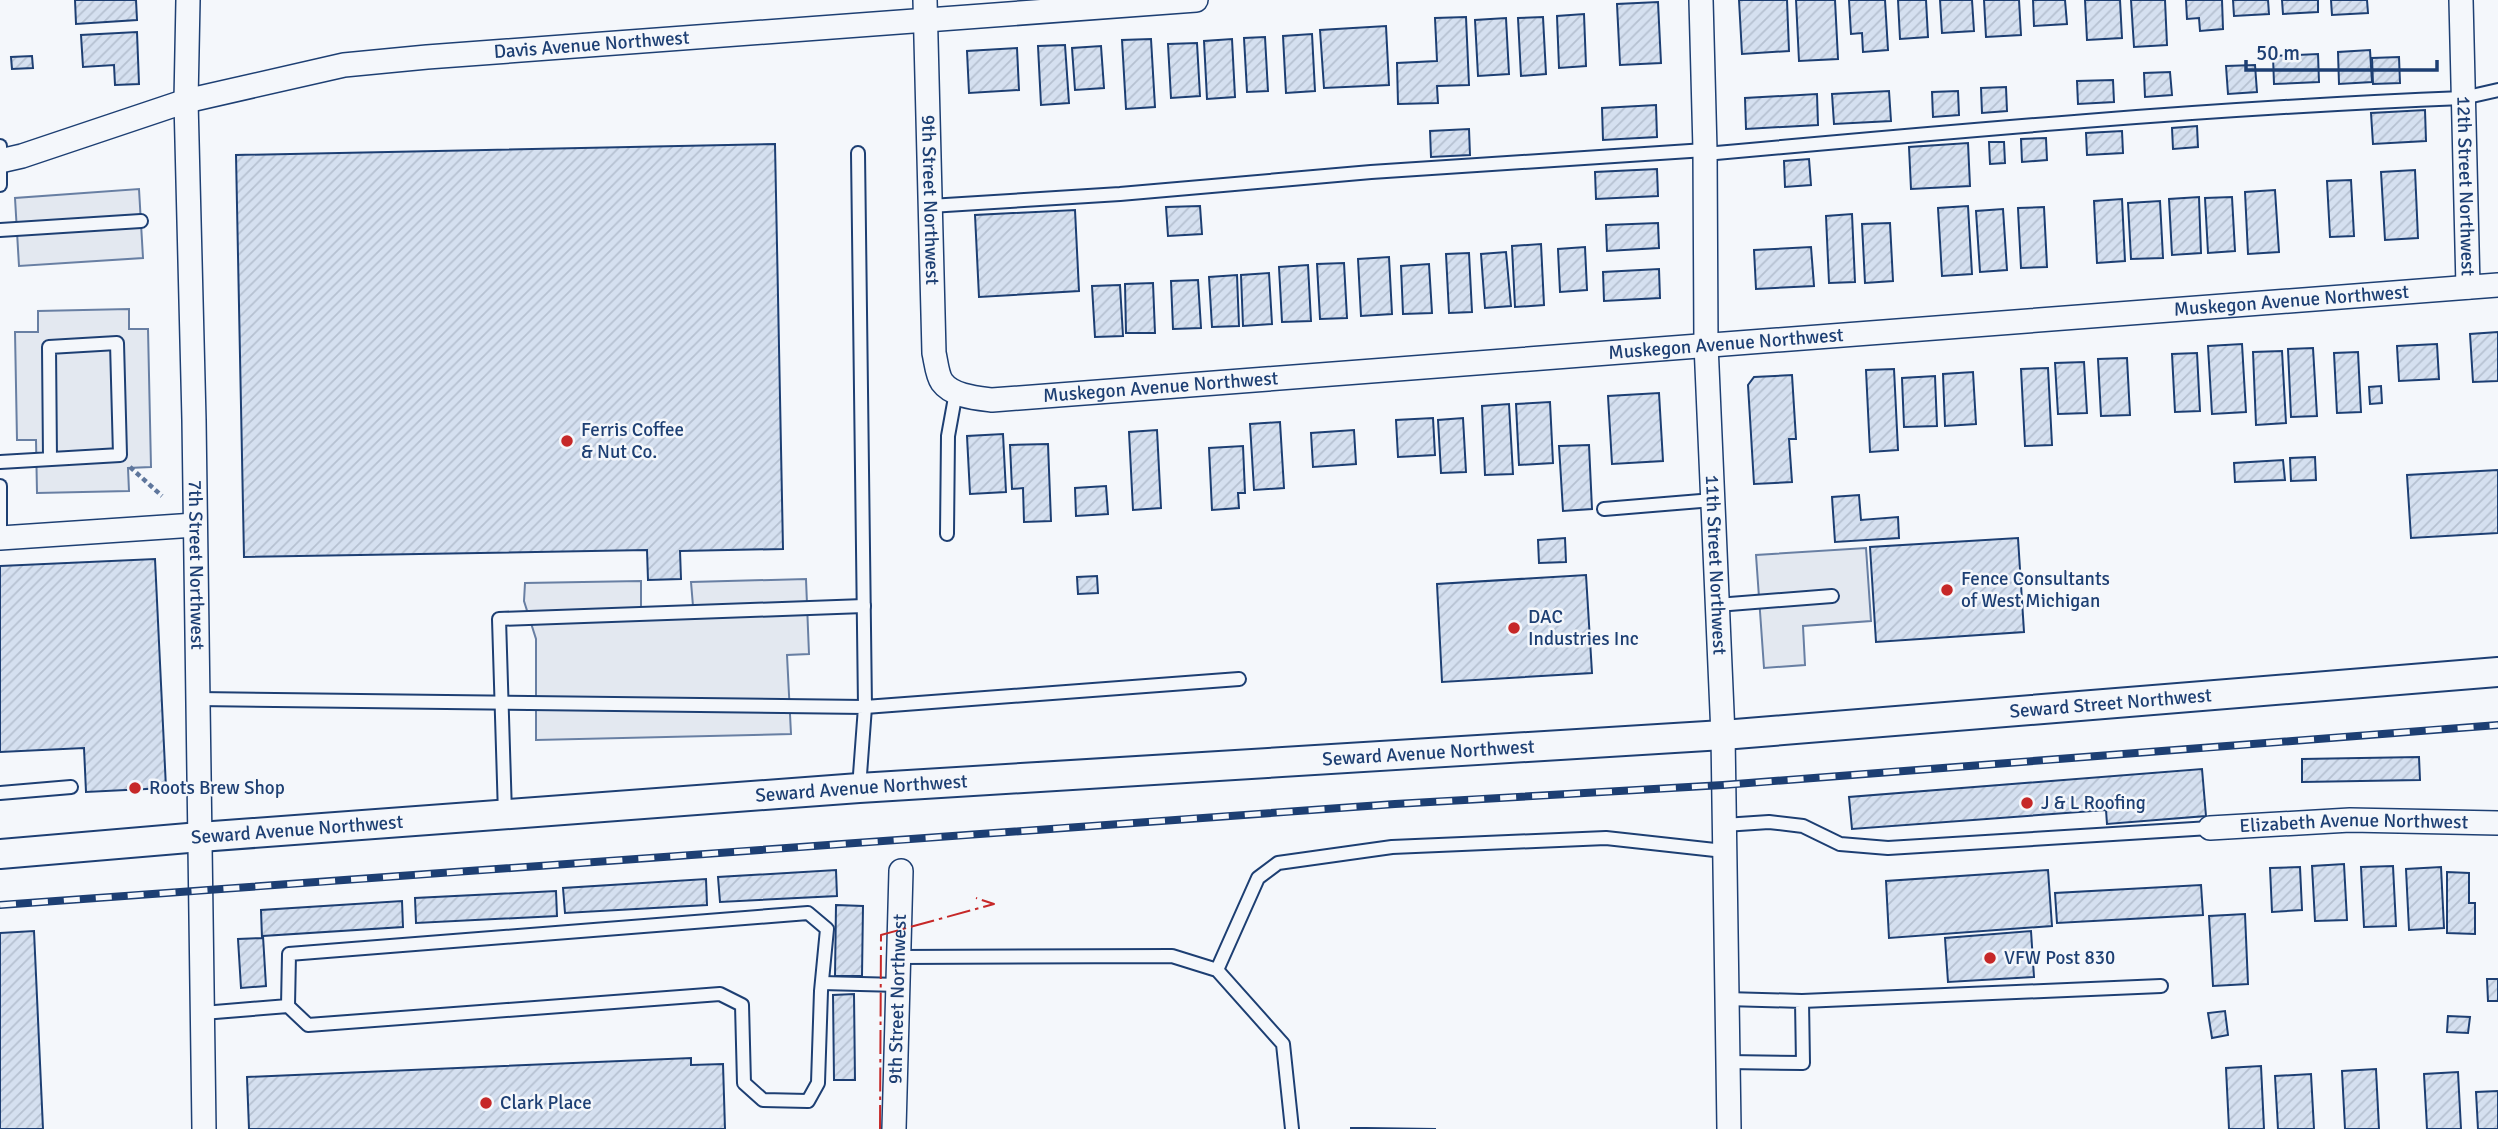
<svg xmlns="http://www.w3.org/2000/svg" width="2498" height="1129" font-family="Signika,sans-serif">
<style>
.parking{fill:#e3e8f0;stroke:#687fa3;stroke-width:2}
.building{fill:url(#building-hatch);stroke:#1d3f73;stroke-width:2}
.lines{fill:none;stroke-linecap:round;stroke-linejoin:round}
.service-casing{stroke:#1d3f73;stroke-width:16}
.minor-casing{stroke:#1d3f73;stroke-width:26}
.tertiary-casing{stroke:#1d3f73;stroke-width:32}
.path{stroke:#5e769c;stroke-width:4.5;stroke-dasharray:5 3.5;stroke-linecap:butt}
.service{stroke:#f4f7fb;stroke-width:12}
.minor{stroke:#f4f7fb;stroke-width:23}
.tertiary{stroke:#f4f7fb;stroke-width:28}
.rail-casing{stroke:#1d3f73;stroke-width:8}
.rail{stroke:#f4f7fb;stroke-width:5;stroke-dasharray:16;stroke-linecap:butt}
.power{stroke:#c62828;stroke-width:2;stroke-dasharray:24 5 3.5 5;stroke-linecap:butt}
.poi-dot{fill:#c62828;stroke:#f4f7fb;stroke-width:2.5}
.labels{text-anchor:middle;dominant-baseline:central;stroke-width:5;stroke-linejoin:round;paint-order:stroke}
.street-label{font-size:19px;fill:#1d3f73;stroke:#f4f7fb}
.poi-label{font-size:19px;fill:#1d3f73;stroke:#f4f7fb;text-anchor:start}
</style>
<defs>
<pattern id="building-hatch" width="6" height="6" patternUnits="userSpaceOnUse" patternTransform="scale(1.75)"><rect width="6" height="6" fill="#d5e0f0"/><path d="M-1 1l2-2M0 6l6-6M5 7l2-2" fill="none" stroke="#b6c1d1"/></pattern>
</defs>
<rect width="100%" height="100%" fill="#f4f7fb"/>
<g class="parking">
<polygon points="139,189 143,258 19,266 15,198"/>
<polygon points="129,309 129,329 148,329 151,467 128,468 129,491 37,493 36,440 17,440 15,332 38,332 38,311"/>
<polygon points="1866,548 1871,621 1803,626 1805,665 1764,668 1756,555"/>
<polygon points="806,579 809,654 787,655 791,734 536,740 536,639 524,601 525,583 641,581 641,608 693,606 691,582"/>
</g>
<g class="building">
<polygon points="75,0 136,0 137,20 76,24"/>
<polygon points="1739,0 1787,0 1789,51 1742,54"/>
<polygon points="1796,0 1835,0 1838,59 1799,61"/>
<polygon points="1849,0 1885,0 1888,50 1863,52 1862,33 1851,34"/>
<polygon points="1898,0 1926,0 1928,37 1900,39"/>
<polygon points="1940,0 1972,0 1974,31 1942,33"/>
<polygon points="1984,0 2019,0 2021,35 1986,37"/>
<polygon points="2033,0 2065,0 2067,24 2034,26"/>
<polygon points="2085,0 2120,0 2122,38 2087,40"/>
<polygon points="2131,0 2165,0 2167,45 2134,47"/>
<polygon points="2186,0 2222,0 2223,29 2200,31 2199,18 2187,19"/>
<polygon points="2233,0 2268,0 2269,14 2234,16"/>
<polygon points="2282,0 2318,0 2318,12 2283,14"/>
<polygon points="2331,0 2367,0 2368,13 2332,15"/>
<polygon points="1658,2 1661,63 1620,65 1617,4"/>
<polygon points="1584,14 1586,66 1559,68 1557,16"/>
<polygon points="1466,17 1469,85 1437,86 1438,103 1398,104 1397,63 1437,61 1435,18"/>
<polygon points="1543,17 1546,74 1521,76 1518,18"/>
<polygon points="1506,18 1509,74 1478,76 1475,20"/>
<polygon points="1386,26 1389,85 1324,88 1320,30"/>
<polygon points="137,32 139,84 115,85 114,65 83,67 81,35"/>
<polygon points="1312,34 1315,91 1286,93 1283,36"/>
<polygon points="1265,37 1268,91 1247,92 1244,38"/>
<polygon points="1151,39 1155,107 1126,109 1122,40"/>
<polygon points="1232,39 1235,97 1207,99 1204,41"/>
<polygon points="1197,43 1200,96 1171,98 1168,44"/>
<polygon points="1065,45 1069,103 1041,105 1038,46"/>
<polygon points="1101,46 1104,88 1075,90 1072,48"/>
<polygon points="1017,48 1019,90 969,93 967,51"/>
<polygon points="2370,50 2372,82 2339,84 2338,52"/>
<polygon points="2318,54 2319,82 2274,84 2273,56"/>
<polygon points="32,56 33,68 12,69 11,57"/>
<polygon points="2399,57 2400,83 2373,84 2372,58"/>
<polygon points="2255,65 2257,92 2228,94 2226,66"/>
<polygon points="2170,72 2172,95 2145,97 2144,73"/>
<polygon points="2113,80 2114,102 2078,104 2077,81"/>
<polygon points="2006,87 2007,111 1982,113 1981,88"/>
<polygon points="1889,91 1891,121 1834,124 1832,94"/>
<polygon points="1958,91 1959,115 1933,117 1932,92"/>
<polygon points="1817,94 1818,125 1746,129 1745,98"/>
<polygon points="1656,105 1657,137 1603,140 1602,108"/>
<polygon points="2425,110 2426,141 2373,144 2371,113"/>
<polygon points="2197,126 2198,147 2173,149 2172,128"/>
<polygon points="1469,129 1470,155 1431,157 1430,131"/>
<polygon points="2122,131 2123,153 2087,155 2086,133"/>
<polygon points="2046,138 2047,160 2022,162 2021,139"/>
<polygon points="1989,142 2004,142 2005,163 1990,164"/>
<polygon points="1968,143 1970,186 1911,189 1909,147"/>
<polygon points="775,144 783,549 680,551 681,579 648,580 647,550 244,557 236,155"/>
<polygon points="1809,159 1811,185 1785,187 1784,161"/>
<polygon points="1657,169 1658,196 1596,199 1595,172"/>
<polygon points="2415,170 2418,238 2385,240 2381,172"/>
<polygon points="2351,180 2354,236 2330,237 2327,181"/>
<polygon points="2275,190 2279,252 2248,254 2245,192"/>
<polygon points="2199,197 2201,253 2172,255 2169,199"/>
<polygon points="2232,197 2235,251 2208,253 2205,198"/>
<polygon points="2122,199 2125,261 2097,263 2094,201"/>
<polygon points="2160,201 2163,258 2131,259 2128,203"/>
<polygon points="1200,206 1202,234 1168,236 1166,207"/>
<polygon points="1968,206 1972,274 1942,276 1938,208"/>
<polygon points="2044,207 2047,267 2021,268 2018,208"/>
<polygon points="2003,209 2007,270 1980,272 1976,211"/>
<polygon points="1075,210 1079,291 979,297 975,215"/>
<polygon points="1852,214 1855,282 1829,283 1826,216"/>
<polygon points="1658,223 1659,248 1607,251 1606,225"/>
<polygon points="1890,223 1893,281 1865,283 1862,224"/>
<polygon points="1541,244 1544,305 1515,307 1512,246"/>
<polygon points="1585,247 1587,290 1560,292 1558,249"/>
<polygon points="1811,247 1814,286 1756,289 1754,250"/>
<polygon points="1506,252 1511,306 1485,308 1481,254"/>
<polygon points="1469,253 1472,312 1449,313 1446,254"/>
<polygon points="1389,257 1392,314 1361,316 1358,259"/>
<polygon points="1344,263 1347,318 1320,319 1317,264"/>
<polygon points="1429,264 1432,313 1403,314 1401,266"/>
<polygon points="1308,265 1311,321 1282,322 1279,267"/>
<polygon points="1659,269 1660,298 1604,301 1603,272"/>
<polygon points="1269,273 1272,324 1243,326 1241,275"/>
<polygon points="1237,275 1239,326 1212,327 1209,277"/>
<polygon points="1198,280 1201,328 1173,329 1171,281"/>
<polygon points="1153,283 1155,333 1126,333 1125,284"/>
<polygon points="1120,285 1123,336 1095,337 1092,286"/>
<polygon points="2498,332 2498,381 2473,382 2470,334"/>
<polygon points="2242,344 2246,412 2212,414 2208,346"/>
<polygon points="2437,344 2439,379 2399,381 2397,346"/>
<polygon points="2313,348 2317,416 2291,417 2288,349"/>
<polygon points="2282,351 2286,423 2256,425 2253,352"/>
<polygon points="2358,352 2361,412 2337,413 2334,353"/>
<polygon points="2197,353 2200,411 2175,412 2172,354"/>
<polygon points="2127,358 2130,415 2101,416 2098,359"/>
<polygon points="2084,362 2087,413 2058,414 2055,363"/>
<polygon points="2048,368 2052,445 2025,446 2021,369"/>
<polygon points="1894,369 1898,450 1870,452 1866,370"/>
<polygon points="1973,372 1976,424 1945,426 1943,374"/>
<polygon points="1792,375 1796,439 1789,439 1792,482 1754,484 1748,385 1754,377"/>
<polygon points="1935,376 1937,426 1904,427 1902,378"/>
<polygon points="2381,386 2382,403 2370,404 2369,387"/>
<polygon points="1659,393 1663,461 1612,464 1608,396"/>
<polygon points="1550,402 1553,463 1519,465 1516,404"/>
<polygon points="1509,404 1513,474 1485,475 1482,406"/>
<polygon points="1433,418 1435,455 1398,457 1396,420"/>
<polygon points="1463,418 1466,472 1441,473 1438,420"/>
<polygon points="1280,422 1284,488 1254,490 1250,424"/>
<polygon points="1157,430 1161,508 1133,510 1129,432"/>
<polygon points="1354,430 1356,464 1313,467 1311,433"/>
<polygon points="1003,434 1006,492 970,494 967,436"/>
<polygon points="1048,444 1051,521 1024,522 1023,488 1012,489 1010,445"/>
<polygon points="1589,445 1592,509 1563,511 1559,446"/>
<polygon points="1243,446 1245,493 1238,493 1239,508 1212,510 1209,448"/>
<polygon points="2315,457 2316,480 2291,481 2290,458"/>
<polygon points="2283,460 2285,480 2235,482 2234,463"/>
<polygon points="2498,470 2498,533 2411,538 2407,475"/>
<polygon points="1106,486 1108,514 1076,516 1075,488"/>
<polygon points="1859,495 1861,520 1898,517 1899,538 1835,542 1832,497"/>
<polygon points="1565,538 1566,562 1539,563 1538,540"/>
<polygon points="2018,538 2024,632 1876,642 1870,547"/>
<polygon points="155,559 166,788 86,792 84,748 0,752 0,566"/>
<polygon points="1586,575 1592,673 1442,682 1437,584"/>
<polygon points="1097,576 1098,593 1078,594 1077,577"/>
<polygon points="2419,757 2420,780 2302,782 2302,759"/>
<polygon points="2202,769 2206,816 2107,824 2106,810 1852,829 1849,797"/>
<polygon points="2344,864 2347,920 2315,921 2312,866"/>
<polygon points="2393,866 2396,926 2364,927 2361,867"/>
<polygon points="2300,867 2302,910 2272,912 2270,868"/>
<polygon points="2441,867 2444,928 2409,930 2406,869"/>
<polygon points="836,870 837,896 720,902 718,877"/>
<polygon points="2048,870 2052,926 1889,938 1886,881"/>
<polygon points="2447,872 2469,873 2469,903 2475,903 2475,934 2447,933"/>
<polygon points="706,879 707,905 565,913 563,888"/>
<polygon points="2201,885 2203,915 2057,923 2055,893"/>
<polygon points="556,891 557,916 416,923 415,898"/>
<polygon points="402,901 403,927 263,936 266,986 241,988 238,939 262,938 261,910"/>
<polygon points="836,905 863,906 862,976 835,976"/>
<polygon points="2245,914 2248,984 2213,986 2209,916"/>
<polygon points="34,931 43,1129 0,1129 0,933"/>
<polygon points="2031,931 2034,977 1948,982 1945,938"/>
<polygon points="2487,979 2498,979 2498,1001 2488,1001"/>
<polygon points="854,994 855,1080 834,1080 833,995"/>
<polygon points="2225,1011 2228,1035 2212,1038 2208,1013"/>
<polygon points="2448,1016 2470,1017 2468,1033 2447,1032"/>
<polygon points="691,1058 691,1065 723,1064 725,1129 249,1129 247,1077"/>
<polygon points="2261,1066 2264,1129 2229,1129 2226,1068"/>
<polygon points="2376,1069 2379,1129 2345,1129 2342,1071"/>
<polygon points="2458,1072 2461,1129 2427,1129 2424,1074"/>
<polygon points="2311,1074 2314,1129 2278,1129 2275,1076"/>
<polygon points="2498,1091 2498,1129 2478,1129 2476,1092"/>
<polygon points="1351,1128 1366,1128 1436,1129 1351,1129"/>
</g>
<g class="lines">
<g class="service-casing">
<g id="service">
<polyline points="0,146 0,185"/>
<polyline points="858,153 865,707 1239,679"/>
<path d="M 1705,154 C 1957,131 2210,108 2463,98 L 2498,90"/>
<polyline points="930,206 1120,194 1371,172 1705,150"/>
<polyline points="0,230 141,221"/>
<polyline points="0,462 120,455 117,343 49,347 50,459"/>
<polyline points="0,486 0,538"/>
<polyline points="1604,509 1713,500"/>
<polyline points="947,534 948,436 956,392"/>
<polyline points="1717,605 1832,596"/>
<polyline points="198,699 865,707 859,788"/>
<polyline points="0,793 71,787"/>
<polyline points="505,814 499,619 864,606"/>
<polyline points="1724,825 1769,822 1803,826 1840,844 1888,848 2210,828"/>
<polyline points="899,957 1172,956 1217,970 1283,1044 1292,1129"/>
<polyline points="1217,970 1258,878 1278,863 1392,847 1606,838 1724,851"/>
<polyline points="822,983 899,985"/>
<polyline points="1726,999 1802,1001 1803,1063 1728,1062"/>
<polyline points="1802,1001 2161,986"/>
<polyline points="203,1013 288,1006 289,954 808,913 827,929 821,991 818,1083 808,1101 763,1100 744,1083 742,1005 720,994 308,1025 288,1006"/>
</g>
</g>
<g class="minor-casing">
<g id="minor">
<path id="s1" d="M 188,0 L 186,101 L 194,420 L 204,1129"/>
<path id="s2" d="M 925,0 L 934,353 C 936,361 937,375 942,382 C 952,396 976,398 992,400 L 2498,285"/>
<path id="s3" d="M 1701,0 L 1705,150 L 1706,344 L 1723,735 L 1729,1129"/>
<path id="s4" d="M 2461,0 L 2468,287"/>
<path id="s5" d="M 0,161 L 22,156 L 186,101 L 344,65 L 427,57 L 1196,0"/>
<polyline points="0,538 195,525"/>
<path id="s6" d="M 2210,828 L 2350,820 L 2498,823"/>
<path id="s7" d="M 894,1129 L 901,871"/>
</g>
</g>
<g class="tertiary-casing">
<g id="tertiary">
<path id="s8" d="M 0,854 L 200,837 L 859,788 L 1723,735 L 2498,672"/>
</g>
</g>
<polyline class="path" points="130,467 162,496"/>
<use href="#service" class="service"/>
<use href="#minor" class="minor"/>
<use href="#tertiary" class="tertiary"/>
<g class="rail-casing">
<polyline id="rail" points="0,905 1395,804 1723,785 2498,725"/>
</g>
<use href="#rail" class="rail"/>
<polyline class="power" points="880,1129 881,935 994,904 976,898"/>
</g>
<g class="poi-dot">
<circle cx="567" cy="441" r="7"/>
<circle cx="1947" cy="590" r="7"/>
<circle cx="1514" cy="628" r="7"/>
<circle cx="135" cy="788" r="7"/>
<circle cx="2027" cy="803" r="7"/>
<circle cx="1990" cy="958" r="7"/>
<circle cx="486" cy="1103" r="7"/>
</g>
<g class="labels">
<g class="street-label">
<text stroke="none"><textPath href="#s5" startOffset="606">Davis Avenue Northwest</textPath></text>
<text stroke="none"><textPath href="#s4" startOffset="186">12th Street Northwest</textPath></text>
<text stroke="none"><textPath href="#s2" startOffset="200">9th Street Northwest</textPath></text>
<text stroke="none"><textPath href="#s2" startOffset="1741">Muskegon Avenue Northwest</textPath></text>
<text stroke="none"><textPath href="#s2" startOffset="1174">Muskegon Avenue Northwest</textPath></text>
<text stroke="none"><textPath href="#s2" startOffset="607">Muskegon Avenue Northwest</textPath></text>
<text stroke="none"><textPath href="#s1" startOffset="565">7th Street Northwest</textPath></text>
<text stroke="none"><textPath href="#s3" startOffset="565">11th Street Northwest</textPath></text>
<text stroke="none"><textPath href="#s8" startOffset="2116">Seward Street Northwest</textPath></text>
<text stroke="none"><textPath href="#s8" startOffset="1432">Seward Avenue Northwest</textPath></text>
<text stroke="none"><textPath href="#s8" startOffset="864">Seward Avenue Northwest</textPath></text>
<text stroke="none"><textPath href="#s6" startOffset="144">Elizabeth Avenue Northwest</textPath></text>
<text stroke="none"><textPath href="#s8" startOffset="298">Seward Avenue Northwest</textPath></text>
<text stroke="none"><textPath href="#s7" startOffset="130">9th Street Northwest</textPath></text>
</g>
<g class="poi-label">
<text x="581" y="430">Ferris Coffee<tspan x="581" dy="22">&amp; Nut Co.</tspan></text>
<text x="1961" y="579">Fence Consultants<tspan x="1961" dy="22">of West Michigan</tspan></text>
<text x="1528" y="617">DAC<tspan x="1528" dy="22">Industries Inc</tspan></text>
<text x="149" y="788">Roots Brew Shop</text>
<text x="2041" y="803">J &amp; L Roofing</text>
<text x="2004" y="958">VFW Post 830</text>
<text x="500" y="1103">Clark Place</text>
</g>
</g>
<path d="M2246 60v10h191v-10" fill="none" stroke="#1d3f73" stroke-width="3.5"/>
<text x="2256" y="60" font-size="21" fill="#1d3f73" stroke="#f4f7fb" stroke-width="5" paint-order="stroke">50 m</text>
</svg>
